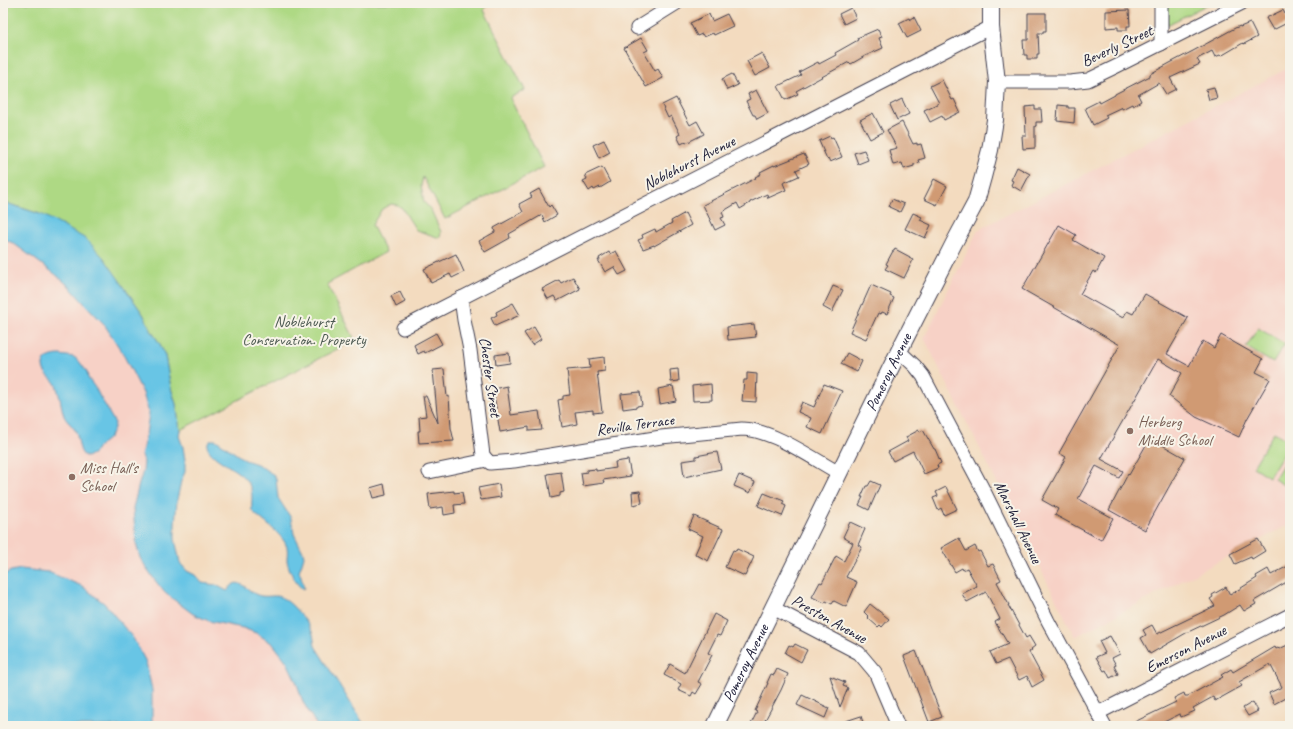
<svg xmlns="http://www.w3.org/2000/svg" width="1293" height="729" font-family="Caveat,sans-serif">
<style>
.built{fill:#f7d1c6}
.green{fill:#aed984;stroke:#687e60}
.water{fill:#67c5e5;stroke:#447490}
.building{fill:#d09a73}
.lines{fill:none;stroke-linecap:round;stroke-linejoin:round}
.minor-casing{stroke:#413e4f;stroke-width:15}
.tertiary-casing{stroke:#413e4f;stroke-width:18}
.minor{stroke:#fff;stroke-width:13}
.tertiary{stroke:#fff;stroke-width:16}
.education-dot{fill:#8d6e63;stroke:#f7f3e8;stroke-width:1.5}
.labels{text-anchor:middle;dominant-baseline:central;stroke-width:4;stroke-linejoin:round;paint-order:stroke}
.street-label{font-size:16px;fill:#22223b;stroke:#f7f3e8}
.park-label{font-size:16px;fill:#4c5951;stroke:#f7f3e8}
.education-label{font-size:16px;fill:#785e54;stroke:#f7f3e8;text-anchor:start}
</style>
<rect width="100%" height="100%" fill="#f7f3e8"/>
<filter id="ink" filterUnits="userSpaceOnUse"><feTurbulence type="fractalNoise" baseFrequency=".025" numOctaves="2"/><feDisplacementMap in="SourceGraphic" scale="8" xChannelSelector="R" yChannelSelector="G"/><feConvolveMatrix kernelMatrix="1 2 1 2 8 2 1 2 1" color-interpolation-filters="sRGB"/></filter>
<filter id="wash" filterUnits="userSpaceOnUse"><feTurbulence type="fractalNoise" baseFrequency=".012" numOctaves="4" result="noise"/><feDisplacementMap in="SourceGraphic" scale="16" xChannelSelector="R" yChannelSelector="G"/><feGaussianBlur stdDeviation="0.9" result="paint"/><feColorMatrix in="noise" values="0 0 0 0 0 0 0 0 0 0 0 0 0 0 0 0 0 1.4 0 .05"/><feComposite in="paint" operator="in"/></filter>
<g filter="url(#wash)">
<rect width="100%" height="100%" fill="#f3dbbf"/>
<g class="built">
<polygon points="1290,67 1290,524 1075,637 924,338 978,230"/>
<polygon points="3,239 13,243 55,274 69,286 82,301 104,324 122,352 143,393 149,414 146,434 141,456 144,462 143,471 139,484 133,508 136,543 140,558 154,579 165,593 209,621 243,628 256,633 273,644 287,662 296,681 303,702 317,726 3,726"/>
</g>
<g class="green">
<polygon points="3,3 488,3 484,10 525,90 510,98 544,167 445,219 423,177 421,186 424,202 431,210 441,232 440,238 416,230 402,208 397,205 391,204 382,209 372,225 386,252 327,284 355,340 180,430 176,404 171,388 165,356 160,344 152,332 143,314 121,283 43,215 3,202"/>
<polygon points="1166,3 1210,3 1167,25"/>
<polygon points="1258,328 1285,344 1273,363 1246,347"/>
<polygon points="1274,432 1290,442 1269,477 1253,467"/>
<polygon points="1290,453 1290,489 1274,479"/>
</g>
<g class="water">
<path d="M 3,202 L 43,215 L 86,239 L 104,258 L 143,314 L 152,332 L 160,344 L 165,356 L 171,388 L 176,404 L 180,430 L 179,436 L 183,447 L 185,460 L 185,472 L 181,481 L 177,500 L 175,524 L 175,539 L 180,563 L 187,571 L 195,575 L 202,583 L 216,585 L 227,591 C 229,589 231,586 234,584 C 241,580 250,592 255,594 C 265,599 273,594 280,597 C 291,601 309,623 313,634 C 314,638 314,642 315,646 L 365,726 L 317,726 L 303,702 L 296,681 L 287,662 L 273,644 L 256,633 L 243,628 L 209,621 L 193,614 L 165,593 L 154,579 L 140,558 L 136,543 L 133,508 L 139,484 L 143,471 L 144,462 L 141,456 L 146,434 L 149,414 L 143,393 L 122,352 L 104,324 L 82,301 L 69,286 L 55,274 L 13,243 L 3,239 Z"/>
<path d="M 60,355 L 74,357 L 79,361 L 87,372 L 88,378 L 96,389 L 100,397 L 107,408 L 109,413 L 115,423 L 113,431 L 109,438 L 97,448 L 94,453 L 87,457 C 77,454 80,438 75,430 C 72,425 66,421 64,416 C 61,406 60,395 56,385 C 53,378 42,373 43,365 C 44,357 54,355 60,355 Z"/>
<path d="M 211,440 L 216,440 L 245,460 L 257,464 L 274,475 L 276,479 L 278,498 L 291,518 L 294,534 L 303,552 L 304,556 L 302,563 L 299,571 C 302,577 302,582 304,588 L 303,589 C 296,585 288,569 287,560 C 287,556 288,551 287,547 C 283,534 261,520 252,511 C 251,503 253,496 251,489 C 244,468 211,462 207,446 L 208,443 Z"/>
<polygon points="21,569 48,572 82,586 105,604 133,638 146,662 152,690 152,726 3,726 3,575 11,571"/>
</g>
<g id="blocks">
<g class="building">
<polygon points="851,8 856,18 844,24 839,14"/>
<polygon points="1129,10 1130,26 1127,26 1127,30 1118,30 1118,27 1106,28 1106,11"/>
<polygon points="1283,10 1289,22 1273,30 1266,18"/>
<polygon points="1028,13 1046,13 1046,31 1043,31 1043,33 1038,33 1039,54 1037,54 1037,59 1027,59 1027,55 1024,55 1023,40 1028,40"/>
<polygon points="709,14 712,21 727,14 733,26 714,35 713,33 704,37 702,34 697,36 690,23"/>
<polygon points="914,17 921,31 907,38 899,23 909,18 910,20"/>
<polygon points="1250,23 1257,37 1244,44 1243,43 1221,56 1220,55 1215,57 1212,51 1197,59 1200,64 1170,78 1176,89 1166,94 1159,83 1138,95 1141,101 1133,106 1132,104 1122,109 1122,107 1105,115 1107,118 1093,125 1085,108 1099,101 1100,103 1115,95 1115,94 1150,76 1150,74 1170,63 1193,51 1235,28 1240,26 1240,27"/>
<polygon points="878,29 882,37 879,38 883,48 865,56 851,64 849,62 796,91 798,94 785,100 778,86 801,75 799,72 818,62 819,64 836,55 835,53 858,40 857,38"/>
<polygon points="641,38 648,50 644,52 655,71 658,69 663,78 646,87 624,48"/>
<polygon points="762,53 770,68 755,76 747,61"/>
<polygon points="732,74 738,85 727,90 722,79"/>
<polygon points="942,80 952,100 954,99 960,112 944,120 942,116 930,122 924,110 939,103 930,86"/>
<polygon points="1214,87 1217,98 1209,100 1206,89"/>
<polygon points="756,90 768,113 757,119 755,115 753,115 746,101 750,99 748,94"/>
<polygon points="676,98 690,125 697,121 704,134 686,143 685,142 681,144 677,136 680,134 671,116 668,118 662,105"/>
<polygon points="902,99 909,114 897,120 890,105"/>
<polygon points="1058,105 1068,106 1068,108 1075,108 1074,123 1057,121"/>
<polygon points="1035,106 1035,109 1041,109 1042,122 1036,122 1036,126 1035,126 1035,148 1023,149 1022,136 1026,136 1025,107"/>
<polygon points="873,113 883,132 870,139 860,120"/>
<polygon points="902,122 913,144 917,143 917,145 921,144 925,158 918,160 919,163 914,164 914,166 904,169 902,163 893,165 889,150 897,148 887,130"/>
<polygon points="830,136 831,138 833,137 842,157 830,162 828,158 827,159 819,141"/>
<polygon points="604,140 610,152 599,158 593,145"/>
<polygon points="864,150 868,160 858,164 854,153"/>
<polygon points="804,154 809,164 796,170 799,176 783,183 786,190 768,198 767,194 750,202 750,203 740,209 737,203 722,212 724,217 721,218 725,225 715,230 703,205 756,178 755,177 761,174 760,172 774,165 774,166"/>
<polygon points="602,167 610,182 600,188 600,187 594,190 593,188 589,191 583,181 587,179 585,175"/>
<polygon points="1017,167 1030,174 1021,191 1011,185 1013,181 1011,180"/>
<polygon points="934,179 947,186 937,205 924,199"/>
<polygon points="539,189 549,207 551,205 557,215 545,222 542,215 509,234 510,238 485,252 479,241 495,232 494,228 523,212 519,204 532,197 530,194"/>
<polygon points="892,199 904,204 900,212 889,207"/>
<polygon points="685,213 691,225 654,246 654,245 643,249 638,240 643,238 642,235 655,229 656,232 672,223 671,221"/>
<polygon points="913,213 922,217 920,220 931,225 925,238 905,229"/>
<polygon points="1059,225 1076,235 1073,240 1104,258 1096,273 1093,271 1080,294 1123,318 1127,311 1133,314 1145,294 1188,318 1167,354 1189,366 1203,341 1214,348 1221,335 1263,359 1256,372 1270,379 1247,419 1239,437 1196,417 1169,396 1182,373 1158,359 1101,459 1123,471 1119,478 1096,466 1078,499 1113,518 1101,540 1055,515 1058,509 1042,500 1066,457 1059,453 1120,345 1022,289"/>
<polygon points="895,249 910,257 909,258 913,260 904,278 885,269 888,265 886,264 893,251 894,251"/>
<polygon points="616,251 627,271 619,275 614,267 605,272 598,260 600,260 599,258 609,252 610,254"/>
<polygon points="456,254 464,272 452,278 450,274 431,283 424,269"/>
<polygon points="573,277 580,289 557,301 554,296 548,299 542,289 559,280 561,283"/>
<polygon points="871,285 891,294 890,296 894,298 887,314 882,312 881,314 878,313 866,339 850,332"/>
<polygon points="833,286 843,290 832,312 823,307"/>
<polygon points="400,292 405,302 396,307 391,296"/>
<polygon points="513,303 520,315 495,326 491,318 497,315 496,312"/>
<polygon points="754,324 756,337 728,340 727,327"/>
<polygon points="534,327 541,339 532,345 524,333"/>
<polygon points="436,333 442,344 425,353 424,351 418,354 414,345"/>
<polygon points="509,353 510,363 496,365 495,355"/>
<polygon points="847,353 862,361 857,372 841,364"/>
<polygon points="604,357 605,371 597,372 602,412 593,413 593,410 575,412 577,424 562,427 558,400 563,399 563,396 570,395 567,370 590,368 589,359"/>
<polygon points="444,369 447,397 449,396 451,428 454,441 419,443 418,431 420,431 419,417 426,416 423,396 426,396 438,423 433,370"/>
<polygon points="678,369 679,381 671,382 670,370"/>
<polygon points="747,373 757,374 756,402 742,401 744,380 747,380"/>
<polygon points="711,384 712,400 693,401 692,386"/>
<polygon points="824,384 842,391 822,434 807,427 811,418 798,412 802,402 814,407"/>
<polygon points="507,386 511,415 539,411 542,430 529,431 529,427 500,432 493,389"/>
<polygon points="673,386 676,401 660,404 658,389"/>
<polygon points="640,392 642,405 637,406 637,407 623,409 621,394"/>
<polygon points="919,430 920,432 923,430 934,449 935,449 941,463 937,465 938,468 924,474 913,451 893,461 888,452 908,441 906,437"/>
<polygon points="1150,438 1185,458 1145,530 1109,510 1128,474 1129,475"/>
<polygon points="717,452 721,469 684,477 682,461 696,459 696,456"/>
<polygon points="628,460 631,476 603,480 604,483 583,486 581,473 587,472 587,470 596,469 596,471 616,468 615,462"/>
<polygon points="561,472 564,492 560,493 560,496 551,498 547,474"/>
<polygon points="739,475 755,482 750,493 734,486"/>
<polygon points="871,481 880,485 869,510 859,505 863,497 861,497 866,486 868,486"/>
<polygon points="384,484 386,495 373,498 370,488"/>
<polygon points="499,484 501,497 481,500 478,488"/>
<polygon points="946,487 957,509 944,515 941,508 938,510 933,498 938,496 936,492"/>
<polygon points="454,491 454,493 462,492 464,504 454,505 455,513 444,515 443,507 430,509 428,494"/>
<polygon points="640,491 642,503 633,505 632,492"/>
<polygon points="764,493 784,501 782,504 786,506 782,516 758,506"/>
<polygon points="694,516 723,529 708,561 695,554 703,536 688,529"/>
<polygon points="850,522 865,529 858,545 862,547 846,577 857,582 846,607 834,601 832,604 826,601 825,603 812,597 820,582 822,583 836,556 844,561 853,543 843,537"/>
<polygon points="959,538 966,551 975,546 978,552 980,551 988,566 993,564 1001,580 997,582 1009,605 1008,605 1026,638 1029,636 1035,646 1031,649 1032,650 1029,652 1044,680 1032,687 1027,676 1019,680 1008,659 996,664 990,652 1008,644 995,622 1000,619 986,592 967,602 962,594 977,586 967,568 963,570 962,568 955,572 941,548"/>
<polygon points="1258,539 1265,551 1252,559 1251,557 1235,564 1230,554"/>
<polygon points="737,549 754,557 745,576 725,567 733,550 736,551"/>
<polygon points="1290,565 1290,580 1254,601 1256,604 1244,611 1240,605 1224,615 1186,633 1150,654 1141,638 1146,635 1143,630 1152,625 1157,634 1215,606 1210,599 1213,597 1212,595 1226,587 1230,595 1257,578 1256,576 1268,569 1271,575"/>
<polygon points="870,604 889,619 882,627 880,625 878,627 868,618 869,617 864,612"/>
<polygon points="714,614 727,621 720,636 717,635 708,653 712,655 698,682 702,684 696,694 693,692 691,696 678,690 681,684 664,675 670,664 685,673"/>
<polygon points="1110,636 1120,654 1112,658 1116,665 1114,666 1118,674 1110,678 1106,670 1104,671 1096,657 1105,653 1099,641"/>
<polygon points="795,644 807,650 801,662 785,653 789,645 793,647"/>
<polygon points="1290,644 1290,702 1287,697 1274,704 1269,693 1282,687 1270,664 1239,682 1242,686 1215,701 1213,697 1193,708 1195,711 1181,717 1180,714 1164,722 1166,726 1126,726 1176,702 1174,698 1184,693 1185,696 1188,696 1223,677 1221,675 1231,669 1233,672 1275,647 1276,649 1278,648 1279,649"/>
<polygon points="916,651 942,717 929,722 904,656"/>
<polygon points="777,669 788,674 781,690 762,726 750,726 757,712 755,711 768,683 767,683 771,674 774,675"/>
<polygon points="830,676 845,682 843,686 848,688 840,707"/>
<polygon points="802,695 829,708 825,718 797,705"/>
<polygon points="1253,702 1258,711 1248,716 1243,708"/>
<polygon points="861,716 864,726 837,726 837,724"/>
</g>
</g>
</g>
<g filter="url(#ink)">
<use href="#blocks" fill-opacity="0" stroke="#413e4f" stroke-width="1"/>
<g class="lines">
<g class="minor-casing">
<g id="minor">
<polyline points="1161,3 1161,44"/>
<polyline points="637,28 677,3"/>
<polyline points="997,82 1070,82 1088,80 1115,67 1242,3"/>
<polyline points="461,298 464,320 470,350 483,455 487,460"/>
<polyline points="403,328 991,27"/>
<polyline points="899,351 915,366 923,376 985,493 1048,621 1105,726"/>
<path d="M 429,472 L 487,460 L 490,463 L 514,461 L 661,437 L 742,429 C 773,430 812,458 839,473"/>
<polyline points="773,608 859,653 875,672 898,726"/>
<polyline points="1098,713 1290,615"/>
</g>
</g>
<g class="tertiary-casing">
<g id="tertiary">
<path id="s1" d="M 715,726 L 899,351 L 954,243 L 976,202 L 983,177 L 990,150 L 995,120 L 997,82 L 991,27 L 991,3"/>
</g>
</g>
<use href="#minor" class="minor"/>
<use href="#tertiary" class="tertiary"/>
</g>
</g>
<g class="education-dot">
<circle cx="1130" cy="431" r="4"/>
<circle cx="72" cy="477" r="4"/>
</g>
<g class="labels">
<g class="street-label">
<text transform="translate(1117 46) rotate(-25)">Beverly Street</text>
<text transform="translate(689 163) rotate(-27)">Noblehurst Avenue</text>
<text stroke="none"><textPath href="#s1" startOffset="394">Pomeroy Avenue</textPath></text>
<text transform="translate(490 377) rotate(82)">Chester Street</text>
<text transform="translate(635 425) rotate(-8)">Revilla Terrace</text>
<text transform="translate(1018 522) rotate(64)">Marshall Avenue</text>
<text transform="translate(829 619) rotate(29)">Preston Avenue</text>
<text transform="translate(1186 649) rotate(-27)">Emerson Avenue</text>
<text stroke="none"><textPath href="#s1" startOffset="70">Pomeroy Avenue</textPath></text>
</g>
<g class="park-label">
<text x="304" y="322">Noblehurst<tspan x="304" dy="18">Conservation. Property</tspan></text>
</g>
<g class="education-label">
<text x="1138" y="422">Herberg<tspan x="1138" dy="18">Middle School</tspan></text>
<text x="80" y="468">Miss Hall's<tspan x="80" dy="18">School</tspan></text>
</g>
</g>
<rect width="1293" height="729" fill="none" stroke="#f7f3e8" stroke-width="16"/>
</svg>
